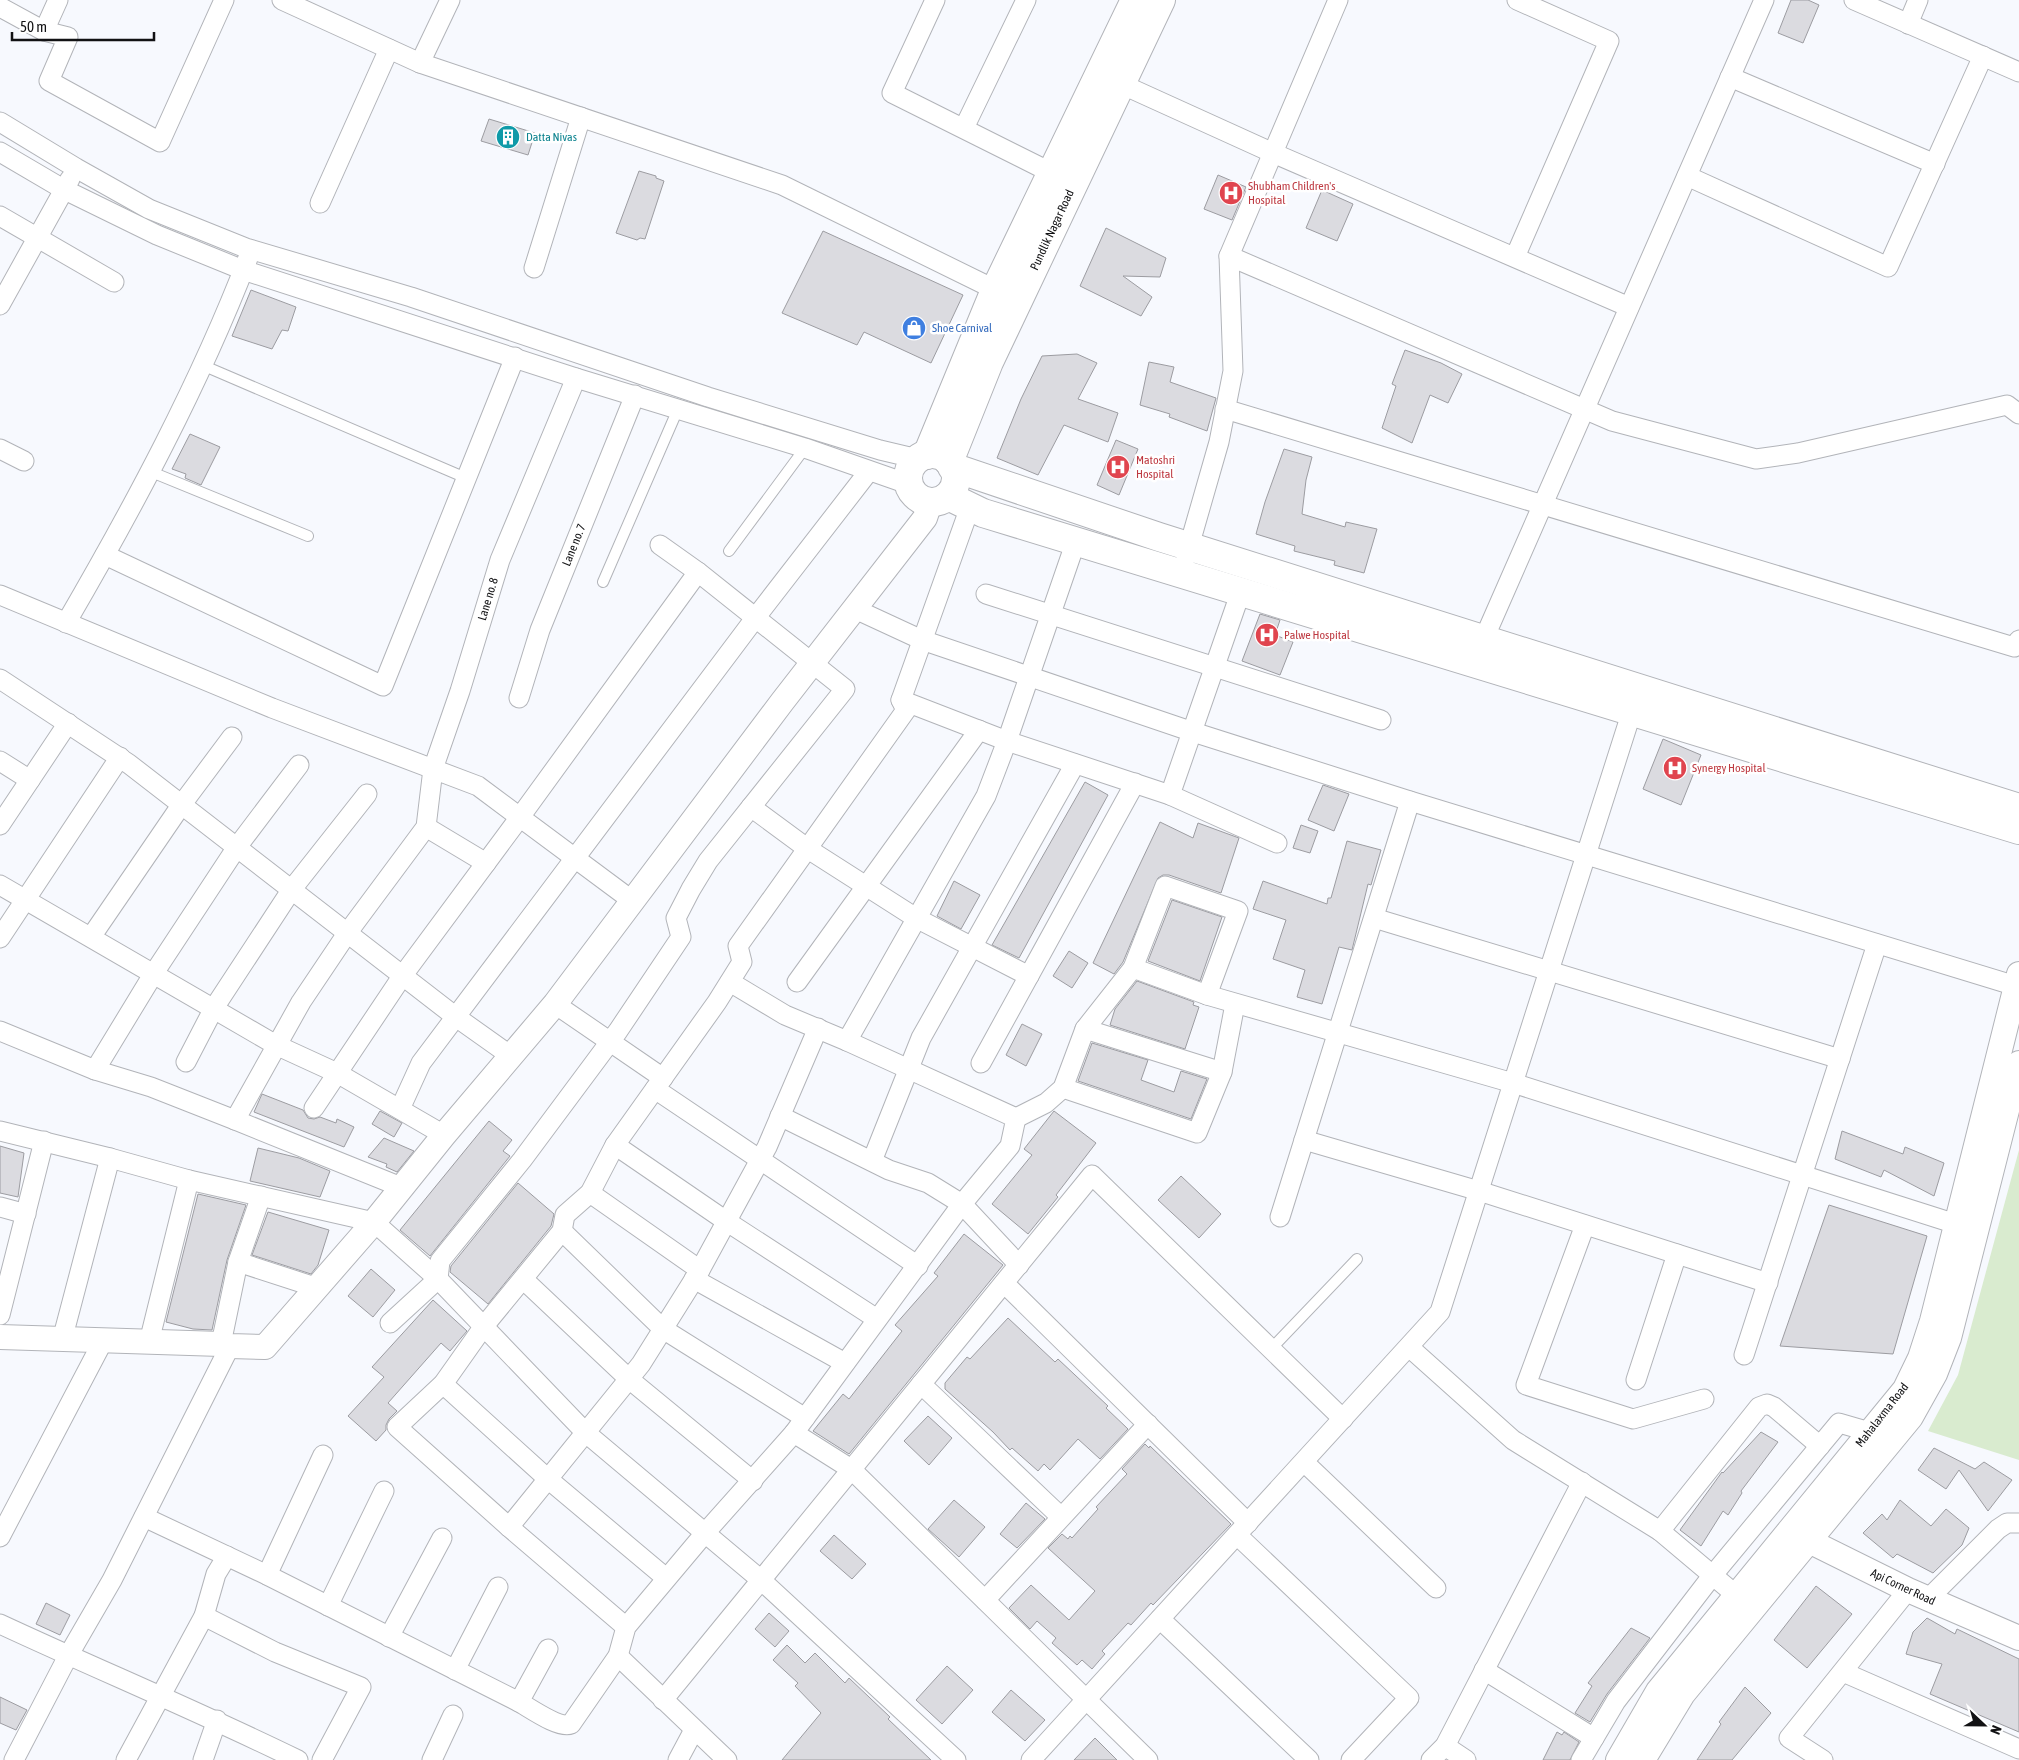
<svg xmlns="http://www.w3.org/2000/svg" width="2019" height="1760" font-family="'Asap Condensed',sans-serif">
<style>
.green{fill:#d9ebcf}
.building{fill:#dbdbe0;stroke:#9c9ca1}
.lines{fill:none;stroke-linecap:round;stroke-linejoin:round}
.service-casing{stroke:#b2b4b9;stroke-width:12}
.minor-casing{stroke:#b2b4b9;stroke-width:21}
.tertiary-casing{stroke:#b2b4b9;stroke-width:26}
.secondary-casing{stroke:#b2b4b9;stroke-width:30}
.service{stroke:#fff;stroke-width:10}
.minor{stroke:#fff;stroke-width:19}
.tertiary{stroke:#fff;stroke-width:24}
.secondary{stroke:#fff;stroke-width:28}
.labels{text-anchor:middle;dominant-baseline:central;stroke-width:5;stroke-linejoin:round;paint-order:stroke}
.culture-label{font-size:12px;fill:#0d838f;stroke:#fff;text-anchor:start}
.health-label{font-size:12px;fill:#be3a42;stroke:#fff;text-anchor:start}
.street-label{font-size:12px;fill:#121214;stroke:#fff}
.shop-label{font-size:12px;fill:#366cbe;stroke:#fff;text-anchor:start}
</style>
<rect width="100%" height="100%" fill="#f7f9fe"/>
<polygon class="green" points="2019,1150 2019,1460 1928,1431 1958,1375"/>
<g class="building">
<polygon points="1791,0 1808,0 1819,5 1803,43 1778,33"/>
<polygon points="489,119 535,133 528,155 481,141"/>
<polygon points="639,171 656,176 656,178 664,181 645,239 640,238 637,240 616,233"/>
<polygon points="1218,175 1246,187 1232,220 1204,209"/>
<polygon points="1322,190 1353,204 1337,241 1306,228"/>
<polygon points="1106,228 1166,258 1160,277 1123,276 1152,297 1141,316 1080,286"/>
<polygon points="823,231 963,295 931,363 864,332 857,345 782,313"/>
<polygon points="251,290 296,307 288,331 282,330 272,349 232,336"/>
<polygon points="1405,350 1441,363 1462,374 1448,403 1430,395 1412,443 1382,428 1396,386 1392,384"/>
<polygon points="1077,354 1097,363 1078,399 1118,413 1108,442 1064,425 1038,475 997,458 1021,399 1042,356"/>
<polygon points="1149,362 1174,367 1170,382 1216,398 1207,431 1169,417 1170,414 1140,405"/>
<polygon points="190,434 220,447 201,485 185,478 186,474 172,469"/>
<polygon points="1116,440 1138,449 1119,495 1097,485"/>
<polygon points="1284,449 1312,457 1306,480 1302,514 1345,527 1346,522 1377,529 1364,573 1334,565 1335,561 1294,551 1295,546 1256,534 1265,502"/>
<polygon points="1260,614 1280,620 1275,635 1293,642 1280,675 1242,661"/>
<polygon points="1663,739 1701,755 1681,805 1643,789"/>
<polygon points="1085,782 1108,795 1019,958 992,945"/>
<polygon points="1323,785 1349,794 1334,831 1308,820"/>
<polygon points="1160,822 1193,838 1198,823 1239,838 1221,893 1169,875 1163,875 1158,878 1123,962 1114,974 1093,963"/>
<polygon points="1301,825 1318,831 1310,853 1293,848"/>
<polygon points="1347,841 1381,850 1371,885 1368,884 1352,950 1339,947 1322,1004 1297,997 1305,970 1273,959 1286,920 1253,909 1263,881 1327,904 1328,898 1331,898"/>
<polygon points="954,881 980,895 961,929 937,916"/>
<polygon points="1172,900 1222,917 1200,981 1148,961"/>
<polygon points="1069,951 1088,963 1072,988 1053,976"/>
<polygon points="1137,981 1194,1002 1193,1005 1199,1007 1185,1049 1110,1025 1115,1009"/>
<polygon points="1022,1024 1042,1034 1026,1066 1006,1055"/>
<polygon points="1092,1043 1148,1060 1141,1080 1174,1092 1181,1071 1207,1079 1191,1119 1078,1081"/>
<polygon points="262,1094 303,1110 308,1118 314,1119 320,1117 336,1123 337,1119 354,1127 344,1147 254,1112"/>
<polygon points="380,1111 402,1123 394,1137 372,1124"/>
<polygon points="1054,1111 1096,1143 1056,1195 1058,1197 1028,1234 992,1204 1032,1155 1024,1149"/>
<polygon points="489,1121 512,1140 503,1151 510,1156 430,1256 400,1230"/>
<polygon points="1842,1131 1903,1154 1905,1147 1944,1163 1934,1196 1884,1170 1881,1177 1835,1159"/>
<polygon points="384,1138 414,1151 397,1172 386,1167 387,1164 368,1157"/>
<polygon points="0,1146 24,1153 18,1197 0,1193"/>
<polygon points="258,1148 299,1158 330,1171 320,1197 250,1181"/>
<polygon points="1181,1176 1221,1214 1199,1238 1158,1200"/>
<polygon points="518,1183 554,1214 551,1226 488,1304 450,1272 451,1266"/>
<polygon points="198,1194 246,1205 227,1260 212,1330 193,1329 166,1322"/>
<polygon points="1829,1205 1927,1236 1893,1354 1780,1346"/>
<polygon points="268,1212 329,1230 318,1265 311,1274 252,1255"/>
<polygon points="964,1234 1003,1265 849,1454 813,1431 843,1394 849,1399 902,1331 895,1325 938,1276 934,1273"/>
<polygon points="371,1269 395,1290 373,1317 348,1296"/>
<polygon points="433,1300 467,1331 450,1351 441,1343 388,1403 397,1411 389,1419 386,1425 386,1430 376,1441 348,1416 384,1377 372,1367"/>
<polygon points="1008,1318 1055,1362 1058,1359 1108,1406 1106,1408 1128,1429 1100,1459 1078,1439 1050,1470 1044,1464 1038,1471 1012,1448 1010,1450 993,1432 945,1389 945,1383 967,1357 970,1359"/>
<polygon points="928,1416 952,1438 929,1465 904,1441"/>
<polygon points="1761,1432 1778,1442 1741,1491 1742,1493 1728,1515 1723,1511 1701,1546 1680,1530 1722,1472 1723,1473"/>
<polygon points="1145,1444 1149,1448 1150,1446 1231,1524 1153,1605 1151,1603 1131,1625 1128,1623 1102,1651 1105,1654 1092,1669 1082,1660 1077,1665 1052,1643 1056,1638 1037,1621 1030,1629 1009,1608 1031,1585 1069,1620 1095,1591 1048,1548 1062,1534 1068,1539 1070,1536 1072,1538 1098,1509 1096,1507 1127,1474 1122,1469"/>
<polygon points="1934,1448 1975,1469 1984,1462 2012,1480 1988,1511 1959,1470 1946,1489 1918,1470"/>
<polygon points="954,1500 985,1527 959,1557 928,1529"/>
<polygon points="1900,1500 1931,1526 1946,1509 1969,1528 1962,1545 1933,1573 1897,1554 1893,1558 1863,1533 1882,1514 1887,1520"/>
<polygon points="1026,1503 1045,1519 1017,1548 1000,1534"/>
<polygon points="834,1535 866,1564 852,1579 820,1551"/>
<polygon points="1816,1586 1852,1614 1807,1668 1774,1640"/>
<polygon points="46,1603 70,1615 60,1635 36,1624"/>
<polygon points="769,1613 789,1631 775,1647 755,1629"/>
<polygon points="1927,1618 1955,1634 1957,1629 2019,1659 2019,1732 1930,1694 1942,1664 1906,1654 1913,1632"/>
<polygon points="1631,1628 1650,1638 1607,1694 1590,1722 1575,1713 1592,1686 1588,1683"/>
<polygon points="787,1645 805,1663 815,1653 845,1683 849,1678 890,1717 888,1719 931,1760 782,1760 821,1713 795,1686 798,1683 773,1660"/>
<polygon points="947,1666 973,1690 942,1724 916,1700"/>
<polygon points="1745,1687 1771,1713 1732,1760 1697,1760 1721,1724 1719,1722"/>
<polygon points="1011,1690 1045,1720 1025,1741 992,1712"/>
<polygon points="0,1697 27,1710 16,1730 0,1723"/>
<polygon points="1557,1732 1562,1735 1564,1732 1579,1742 1570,1760 1543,1760"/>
<polygon points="1095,1738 1117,1760 1074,1760"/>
</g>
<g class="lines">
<g class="service-casing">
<g id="service">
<polyline points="202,365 466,478"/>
<polyline points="149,471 308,536"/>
<polyline points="729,551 805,448"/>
<polyline points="603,582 678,409"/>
<polyline points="1271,1349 1357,1259"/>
</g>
</g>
<g class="minor-casing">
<g id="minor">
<polyline points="282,0 420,63 782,185 1004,294"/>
<polyline points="935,0 892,93 1052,173"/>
<polyline points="1854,0 2019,72"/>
<polyline points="0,7 44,31 68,37 49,81 160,142 224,0"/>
<polyline points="1908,24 1918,0"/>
<polyline points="44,31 58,0"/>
<polyline points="420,63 450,0"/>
<polyline points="1730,77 1935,164"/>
<polyline points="1110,79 1273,153 1629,307"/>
<polyline points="0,122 76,168 149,209 246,248 411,297 708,397 880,450 918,459"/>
<polyline points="964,128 1026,0"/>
<polyline points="0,152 63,189 157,235 243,270 576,378 805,448 908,484"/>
<polyline points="1687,176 1888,267 1983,56"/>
<polyline points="320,203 389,49"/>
<polyline points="0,216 114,282"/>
<polyline points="1229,256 1612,421 1756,459 1798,453 2007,405 2019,414"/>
<polyline points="1515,257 1609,41 1517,0"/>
<polyline points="534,268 581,117"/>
<polyline points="0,305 70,179"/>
<polyline points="1225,409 2014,647 2019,640"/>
<polyline points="0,449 24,461"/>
<polyline points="105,555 383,686 515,357"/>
<polyline points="1186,557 1219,442 1233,371 1229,256 1338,0"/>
<polyline points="986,594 1381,720"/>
<polyline points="0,595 272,708 478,786 634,902"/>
<polyline points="855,609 922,640 1193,732 1410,801 2019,987"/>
<path d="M 66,623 C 134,506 199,385 248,258"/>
<polyline points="1479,650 1764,0"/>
<polyline points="0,679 129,764 456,1017 511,1056"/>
<polyline points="519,698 540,630 635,395"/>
<polyline points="901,700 1007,741 1170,795 1277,843"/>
<polyline points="0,761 30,780"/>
<polyline points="1170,795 1241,591"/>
<polyline points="751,807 808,849 916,918 1029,976"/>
<polyline points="0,825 68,723"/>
<polyline points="426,827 486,863"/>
<polyline points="0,885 276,1045 337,1073 444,1135"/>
<polyline points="1374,918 1840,1059"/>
<polyline points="91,937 182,804 232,737"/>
<polyline points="0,938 120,757"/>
<polyline points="1133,968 1207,995 1513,1083 1956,1224"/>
<polyline points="730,982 785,1015 847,1041 1016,1118 1010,1146 962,1204 794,1433 851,1469 1148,1760"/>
<polyline points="797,982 979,730"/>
<polyline points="555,1004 663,1078"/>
<polyline points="1085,1029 1222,1072"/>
<polyline points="0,1031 95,1070 151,1087 235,1120 401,1187"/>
<polyline points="847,1041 986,796 1007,741 1076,541"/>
<polyline points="186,1062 214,1008 292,889 367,794"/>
<polyline points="981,1063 1135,783"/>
<polyline points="95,1070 154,973 237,847 299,765"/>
<polyline points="1063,1088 1197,1133 1222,1072 1235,1004"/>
<polyline points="655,1089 918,1266"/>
<polyline points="314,1108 403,975 520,817 698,572 660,545"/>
<polyline points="400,1109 421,1063 756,617 869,471"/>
<polyline points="780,1116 889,1170 928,1183 962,1204 1019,1265"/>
<polyline points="1016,1118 1046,1103 1063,1088 1085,1029 1133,968 1165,886 1238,911 1207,995"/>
<polyline points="235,1120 301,1002 348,932 426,827 433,769 460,691 500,560 576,378"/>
<polyline points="0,1131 110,1158 189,1180 374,1222 438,1279 586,1433 761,1580 956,1760"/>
<polyline points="1304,1140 1479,1191 1768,1283"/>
<polyline points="615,1145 726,1221 877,1319"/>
<polyline points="872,1161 921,1038 1075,764"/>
<polyline points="590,1193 700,1270"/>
<polyline points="0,1207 26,1214"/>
<polyline points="1280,1217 1410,801"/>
<polyline points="1585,1225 1526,1385 1633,1419 1704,1399"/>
<polyline points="562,1231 663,1329 805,1418"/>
<polyline points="238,1262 315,1287"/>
<polyline points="523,1279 629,1379 753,1481"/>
<polyline points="694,1279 845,1363"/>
<polyline points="1004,1283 1248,1523"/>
<polyline points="0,1315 44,1141"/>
<polyline points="390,1323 438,1279 440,1261 522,1160 618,1031 681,937 676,918 691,889 708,861 845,689 698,572"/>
<polyline points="62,1340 110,1158"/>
<polyline points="149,1342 189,1180"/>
<polyline points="221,1344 238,1262 261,1196"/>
<polyline points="1409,1347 1513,1440 1660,1531 1736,1595"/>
<polyline points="1744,1355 1877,944"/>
<polyline points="1636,1380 1677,1254"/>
<polyline points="443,1384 548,1479 666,1578"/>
<polyline points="921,1384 1061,1517"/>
<polyline points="1304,1462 1436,1588"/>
<path d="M 144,1517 L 267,1575 L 519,1702 C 530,1708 559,1729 571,1724 L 618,1656 L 626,1627 L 705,1533 L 794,1433"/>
<polyline points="509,1527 641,1364 700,1270 767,1147 818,1028"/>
<polyline points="1660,1531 1759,1407 1767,1404 1774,1407 1820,1446"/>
<polyline points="1237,1535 1409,1698 1351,1760"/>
<polyline points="0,1537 103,1341"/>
<polyline points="267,1575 323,1455"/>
<polyline points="1928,1599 1998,1529 2007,1523 2019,1523"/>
<polyline points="985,1600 1148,1424"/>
<polyline points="328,1606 384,1491"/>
<polyline points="204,1616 275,1652 361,1687 322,1760"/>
<polyline points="1160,1619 1309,1760"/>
<path d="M 0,1624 C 99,1670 200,1712 298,1760"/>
<polyline points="626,1627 509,1527 397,1427 443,1384 484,1326 562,1231 565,1215 590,1193 615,1145 717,1002 742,962 738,946 906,710 901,700 970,507"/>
<polyline points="389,1637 442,1538"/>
<polyline points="618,1656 727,1760"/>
<polyline points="455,1670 498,1587"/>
<polyline points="1484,1670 1594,1738"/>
<polyline points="1843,1672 2019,1749"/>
<polyline points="663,1700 1092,1175 1343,1419"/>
<polyline points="519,1702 548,1649"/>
<polyline points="1445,1746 1466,1760"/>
<polyline points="14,1760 68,1656 112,1580 230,1346"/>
<polyline points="126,1760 204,1616 216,1574 227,1556"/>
<polyline points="203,1760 217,1720"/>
<polyline points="432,1760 453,1715"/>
<polyline points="678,1760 694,1730"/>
<polyline points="1031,1760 1440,1312 1632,711"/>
<polyline points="1431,1760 1445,1746 1582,1482"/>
<polyline points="1581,1760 1616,1701 1712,1576 1839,1423 1870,1432"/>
<polyline points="1823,1760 1789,1738 1908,1590"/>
</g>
</g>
<g class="tertiary-casing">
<g id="tertiary">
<polyline points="0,1337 221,1344 230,1346 265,1347 374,1222 444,1135 555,1004 782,702 925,518 930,503"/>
<polyline points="1795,1534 1908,1590 2019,1638"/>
<polyline points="1618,1760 1658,1691 1905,1389 1920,1358 1932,1321 2019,974"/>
<polyline points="1643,1760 1683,1694 1911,1417 1935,1374 1949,1338 2019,1063"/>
</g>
</g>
<g class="secondary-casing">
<g id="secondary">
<circle cx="932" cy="478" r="24"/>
<polyline points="927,455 995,290 1135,0"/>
<polyline points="949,462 989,362 1161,0"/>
<polyline points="952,467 1159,537 2019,808"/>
<polyline points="948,496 983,513 2019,830"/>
</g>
</g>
<use href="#service" class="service"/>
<use href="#minor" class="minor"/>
<use href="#tertiary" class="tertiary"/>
<use href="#secondary" class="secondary"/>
</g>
<defs>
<g id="building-disc" transform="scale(1.25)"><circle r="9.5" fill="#0f9aa8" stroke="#fff"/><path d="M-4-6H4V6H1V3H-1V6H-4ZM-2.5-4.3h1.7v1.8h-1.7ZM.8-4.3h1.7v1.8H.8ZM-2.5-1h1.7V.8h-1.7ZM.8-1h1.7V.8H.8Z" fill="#fff"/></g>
<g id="hospital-disc" transform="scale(1.25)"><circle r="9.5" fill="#e0444e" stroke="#fff"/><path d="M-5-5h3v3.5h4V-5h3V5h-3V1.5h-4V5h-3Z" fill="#fff"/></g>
<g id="shop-disc" transform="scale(1.25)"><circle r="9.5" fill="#3f7fe0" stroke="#fff"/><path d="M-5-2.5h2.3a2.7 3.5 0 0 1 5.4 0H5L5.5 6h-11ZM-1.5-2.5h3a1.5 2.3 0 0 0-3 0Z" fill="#fff"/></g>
</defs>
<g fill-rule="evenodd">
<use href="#building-disc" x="508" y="137"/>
<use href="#hospital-disc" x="1231" y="193"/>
<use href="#shop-disc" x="914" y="328"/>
<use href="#hospital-disc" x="1118" y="467"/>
<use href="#hospital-disc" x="1267" y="635"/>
<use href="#hospital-disc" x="1675" y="768"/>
</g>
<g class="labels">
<g class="culture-label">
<text x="526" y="137">Datta Nivas</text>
</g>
<g class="health-label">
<text x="1248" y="186">Shubham Children's<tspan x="1248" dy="14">Hospital</tspan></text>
<text x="1136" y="460">Matoshri<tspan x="1136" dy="14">Hospital</tspan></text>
<text x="1284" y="635">Palwe Hospital</text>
<text x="1692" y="768">Synergy Hospital</text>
</g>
<g class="street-label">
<text transform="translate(1052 230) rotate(-65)">Pundlik Nagar Road</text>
<text transform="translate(574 545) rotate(-68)">Lane no. 7</text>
<text transform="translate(488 599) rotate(-73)">Lane no. 8</text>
<text transform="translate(1882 1415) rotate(-52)">Mahalaxma Road</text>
<text transform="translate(1903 1587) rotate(25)">Api Corner Road</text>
</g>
<g class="shop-label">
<text x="932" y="328">Shoe Carnival</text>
</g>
</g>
<g transform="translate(1984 1725) rotate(112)" stroke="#ffffff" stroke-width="4" paint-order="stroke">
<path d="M0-4L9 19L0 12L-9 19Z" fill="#121214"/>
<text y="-8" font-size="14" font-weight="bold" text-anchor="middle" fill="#121214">N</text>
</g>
<path d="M12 32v8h142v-8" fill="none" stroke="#121214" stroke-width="2.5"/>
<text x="20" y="32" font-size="15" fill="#121214" stroke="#ffffff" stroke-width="4" paint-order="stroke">50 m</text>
</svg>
